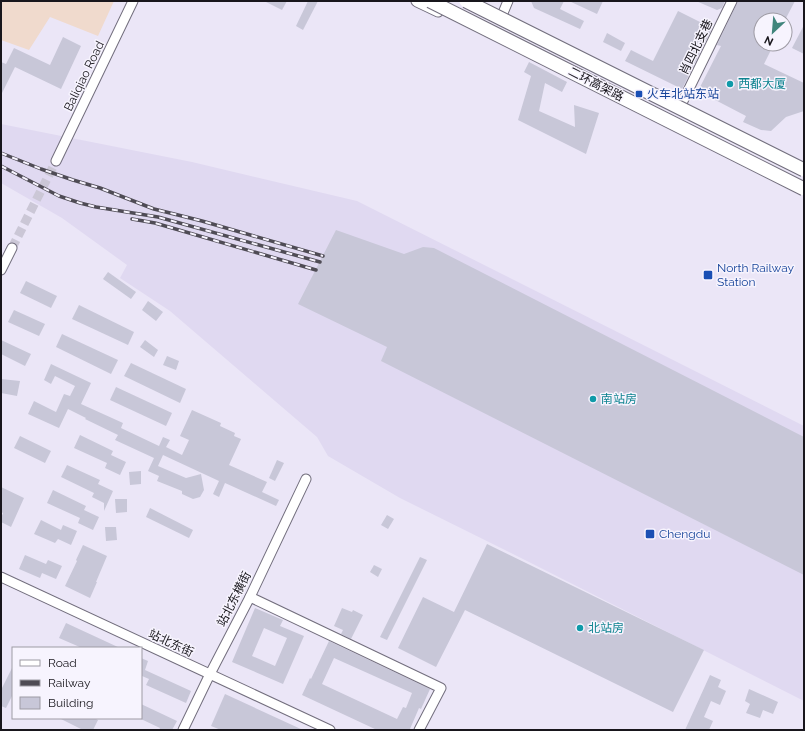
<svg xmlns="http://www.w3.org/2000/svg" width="805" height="731" font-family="Raleway,'Noto Sans SC',sans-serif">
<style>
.commercial{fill:#f0dacd}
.built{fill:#e0d9f1}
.building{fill:#c8c7d8;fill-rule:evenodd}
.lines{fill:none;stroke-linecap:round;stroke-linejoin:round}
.minor-tunnel{stroke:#cbc7d6;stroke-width:9;stroke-dasharray:9 4.5;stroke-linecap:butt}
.minor-casing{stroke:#726e7d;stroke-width:11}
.major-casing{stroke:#726e7d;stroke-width:13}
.minor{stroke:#fff;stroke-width:9}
.major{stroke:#fff;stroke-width:11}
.rail-casing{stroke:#4f4c55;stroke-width:3.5}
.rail{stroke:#f7f4fe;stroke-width:2;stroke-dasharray:6;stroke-linecap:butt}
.highway-bridge-casing{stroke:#726e7d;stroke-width:15;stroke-linecap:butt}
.highway-bridge{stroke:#fff;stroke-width:13}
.culture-dot{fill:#0f9aa8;stroke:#f7f4fe;stroke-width:1.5}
.transit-dot{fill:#1a4fb4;stroke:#f7f4fe;stroke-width:1.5}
.labels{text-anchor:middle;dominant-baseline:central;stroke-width:3;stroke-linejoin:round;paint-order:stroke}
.street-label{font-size:12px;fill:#18161c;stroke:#f7f4fe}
.culture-label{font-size:12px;fill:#0d838f;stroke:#f7f4fe;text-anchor:start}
.transit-label{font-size:12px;fill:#164399;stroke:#f7f4fe;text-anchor:start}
</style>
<rect width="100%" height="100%" fill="#ebe6f7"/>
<polygon class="commercial" points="1,1 114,1 98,36 50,17 29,50 1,40"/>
<polygon class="built" points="1,124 192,162 357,201 804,426 804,701 529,562 400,498 328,456 317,437 170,311 120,278 127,265 62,218 1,183"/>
<g class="building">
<polygon points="264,1 287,1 282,10"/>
<polygon points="308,1 318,1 303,30 296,26"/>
<polygon points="531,1 564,1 560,9 584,21 580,29 534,8"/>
<polygon points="569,1 603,1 597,14"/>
<polygon points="696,1 725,1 722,8 717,10"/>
<polygon points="738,1 795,1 785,20 761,20 761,44 774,44 764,64 804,83 804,111 786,117 771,131 761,130 743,122 746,116 698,91 721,46 717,45"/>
<polygon points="678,11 712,28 682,89 625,61 631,50 653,61"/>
<polygon points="804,25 804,54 792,48"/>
<polygon points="607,33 625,43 621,51 603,42"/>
<polygon points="63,37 81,46 61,89 15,67 1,95 1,62 6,64 14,48 50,65"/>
<polygon points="529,62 567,82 562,92 545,83 539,111 575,127 574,105 599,113 586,154 518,120 531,76 524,72"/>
<polygon points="336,230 404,254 423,247 434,248 804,437 804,575 381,361 387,347 298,304"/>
<polygon points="108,272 136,292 131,299 103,279"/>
<polygon points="26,281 57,296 51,308 20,293"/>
<polygon points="148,301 163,312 156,321 142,310"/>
<polygon points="79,305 134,332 128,345 72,319"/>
<polygon points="14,310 45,324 39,336 8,322"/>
<polygon points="62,334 118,360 111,374 56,347"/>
<polygon points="1,340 31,354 25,366 1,354"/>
<polygon points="145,340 158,350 154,357 140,347"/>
<polygon points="167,356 179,361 176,370 163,365"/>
<polygon points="131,363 186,389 180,403 124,376"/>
<polygon points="51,364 91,383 81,404 123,423 121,428 159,446 163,437 170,440 166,447 182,455 189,440 180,436 192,410 221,423 220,426 235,433 234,436 241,439 229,465 267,482 262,492 279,500 276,506 225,483 219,497 213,494 219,481 163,455 158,466 186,478 201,474 204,490 200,497 193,499 182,494 182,491 157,481 159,476 148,471 154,458 115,440 118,435 85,419 86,418 68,409 59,428 28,414 34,401 56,412 64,394 70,396 75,386 55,376 51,384 44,380"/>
<polygon points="1,379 20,381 17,396 1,393"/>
<polygon points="116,387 172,413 166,426 110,400"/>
<polygon points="80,435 113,451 111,455 126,462 120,475 105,468 107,463 74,448"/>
<polygon points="20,436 51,451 45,463 14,448"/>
<polygon points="277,460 284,463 275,481 269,478"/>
<polygon points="67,465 100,480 98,484 113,491 104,511 104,503 92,497 94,493 61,477"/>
<polygon points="141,471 141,484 130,485 129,472"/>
<polygon points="1,487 24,498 11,527 1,522 1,518 3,513 1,512"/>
<polygon points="53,490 86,506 84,510 99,517 93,530 78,523 80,518 47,503"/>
<polygon points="115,499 127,499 127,512 116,513"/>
<polygon points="150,508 193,530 189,538 146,517"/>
<polygon points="387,515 394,519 388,529 381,525"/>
<polygon points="41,520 61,530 63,525 77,531 71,545 58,539 55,543 34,534"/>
<polygon points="105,527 116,527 117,540 106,541"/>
<polygon points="487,544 704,650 673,712 465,610 436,667 398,648 423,597 454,612"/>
<polygon points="83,545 107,556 96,582 97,582 90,598 65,586 77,561 76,560"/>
<polygon points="25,555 46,564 48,560 62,566 56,579 42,573 40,578 19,569"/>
<polygon points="420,557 427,560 387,640 380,637"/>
<polygon points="374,565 382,569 378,577 370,572"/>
<path d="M 255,608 L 283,620 L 280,626 L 304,636 L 283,684 L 232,662 ZM 264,628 L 287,638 L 275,666 L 252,656 Z"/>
<polygon points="342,608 352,612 353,610 363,615 351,639 341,634 343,630 334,626"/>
<polygon points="66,623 120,648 82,648 59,638"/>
<path d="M 329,641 L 430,689 L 421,709 L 419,708 L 410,729 L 406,730 L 377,730 L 302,695 L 310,678 L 311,679 ZM 334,658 L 412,693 L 406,708 L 403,707 L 397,719 L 322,684 Z"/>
<polygon points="141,658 148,661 145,670 191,691 186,703 146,685 149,679 142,676 141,678"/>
<polygon points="13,666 13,694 6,708 1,706 1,690"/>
<polygon points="710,675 721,680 718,687 726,691 720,705 711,701 704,717 713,721 709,730 685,730"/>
<polygon points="749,689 778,702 773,714 763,710 760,718 746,713 750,704 745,701"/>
<polygon points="225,694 303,730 221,730 211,726"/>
<polygon points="141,704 177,721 172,730 159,730 160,728 141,719"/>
<polygon points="59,718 94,718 98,720 93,730 83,730"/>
</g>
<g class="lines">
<polyline class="minor-tunnel" points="12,248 56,161"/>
<g class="minor-casing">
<g id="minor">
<polyline points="503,13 508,1"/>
<polyline points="682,103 732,1"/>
<polyline points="56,161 133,1"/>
<polyline points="1,270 12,248"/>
<polyline points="1,577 330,730"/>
<polyline points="250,597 441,688 419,730"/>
<polyline points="183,730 210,674 250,597 306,479"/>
</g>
</g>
<g class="major-casing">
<polyline id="major" points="417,1 438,11"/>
</g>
<use href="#minor" class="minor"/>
<use href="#major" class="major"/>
<g class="rail-casing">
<g id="rail">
<polyline points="1,153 41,169 73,180 100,188 154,209 202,221 323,256"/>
<polyline points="1,166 59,196 80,203 96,207 158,217 320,262"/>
<polyline points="132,219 155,223 316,270"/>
</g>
</g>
<use href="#rail" class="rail"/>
<g class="highway-bridge-casing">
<g id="highway-bridge">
<polyline points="430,1 804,189"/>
<polyline points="466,1 804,170"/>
</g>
</g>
<use href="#highway-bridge" class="highway-bridge"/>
</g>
<g class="culture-dot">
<circle cx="730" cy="84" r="4"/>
<circle cx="593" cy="399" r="4"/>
<circle cx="580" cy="628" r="4"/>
</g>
<g class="transit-dot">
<rect x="635" y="90" width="8" height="8" rx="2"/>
<rect x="703" y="270" width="10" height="10" rx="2"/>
<rect x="645" y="529" width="10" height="10" rx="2"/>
</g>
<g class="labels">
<g class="street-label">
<text transform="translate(696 47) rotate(-64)">肖四北支巷</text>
<text transform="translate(84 76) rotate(-64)">Baliqiao Road</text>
<text transform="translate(596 84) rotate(27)">二环高架路</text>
<text transform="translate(234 599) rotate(-63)">站北东横街</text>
<text transform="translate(171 643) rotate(25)">站北东街</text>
</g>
<g class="culture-label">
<text x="738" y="84">西都大厦</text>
<text x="601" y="399">南站房</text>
<text x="588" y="628">北站房</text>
</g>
<g class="transit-label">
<text x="647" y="94">火车北站东站</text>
<text x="717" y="268">North Railway<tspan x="717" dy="14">Station</tspan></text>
<text x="659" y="534">Chengdu</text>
</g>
</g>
<rect width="805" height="731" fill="none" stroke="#18161c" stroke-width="4"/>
<rect x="12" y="647" width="130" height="72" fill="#f7f4fe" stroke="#9e9ba4"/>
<rect x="20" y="660" width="20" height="6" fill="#ffffff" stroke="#9e9ba4"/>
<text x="48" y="667" font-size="12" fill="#18161c">Road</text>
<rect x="20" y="680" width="20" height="6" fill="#4f4c55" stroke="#9e9ba4"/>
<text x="48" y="687" font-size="12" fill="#18161c">Railway</text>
<rect x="20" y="697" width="20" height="12" fill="#c8c7d8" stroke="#9e9ba4"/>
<text x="48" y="707" font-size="12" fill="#18161c">Building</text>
<g transform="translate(773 32) rotate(206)"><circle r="19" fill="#f7f4fe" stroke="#9e9ba4"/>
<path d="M0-3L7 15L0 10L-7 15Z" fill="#40857c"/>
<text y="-6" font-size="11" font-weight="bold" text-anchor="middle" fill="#18161c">N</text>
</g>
</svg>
